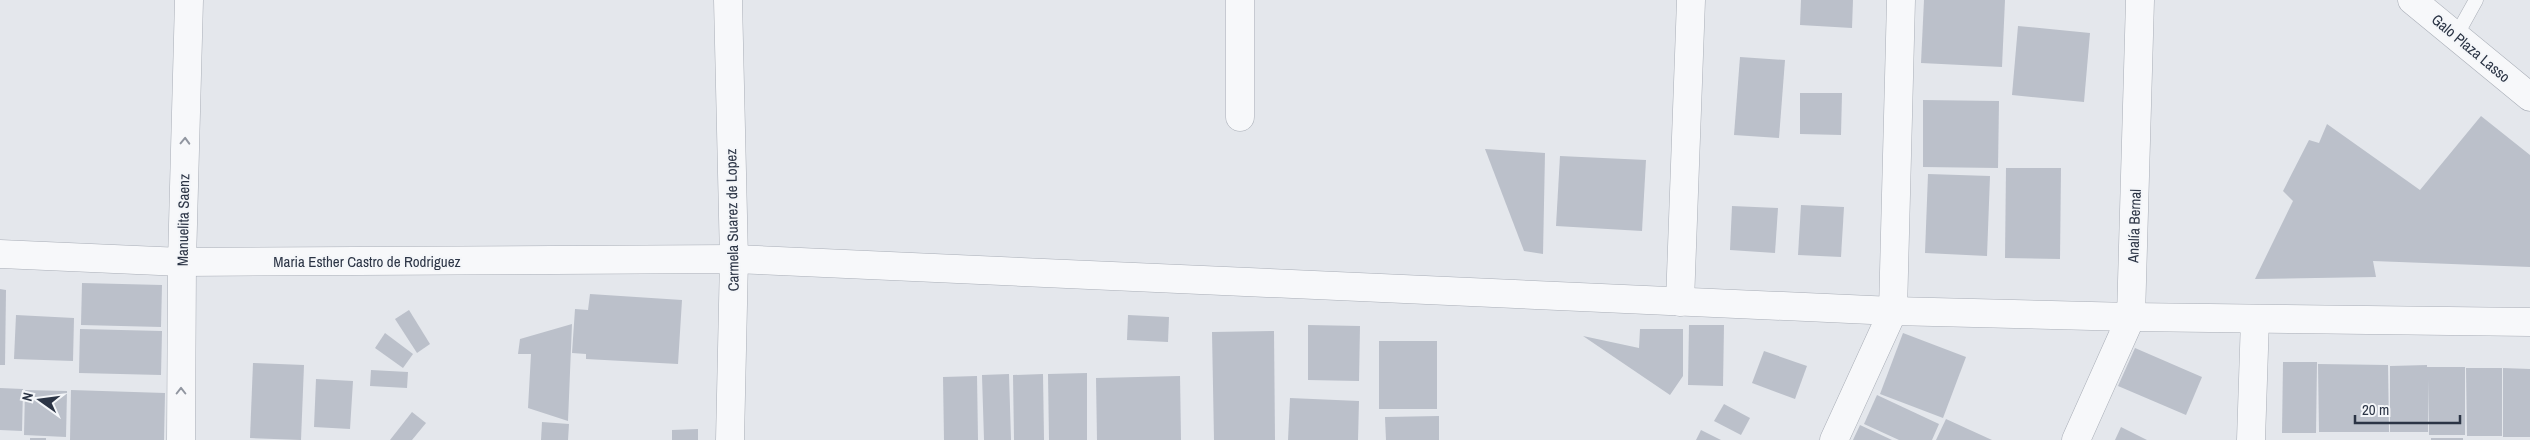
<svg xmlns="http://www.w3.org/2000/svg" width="2530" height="440" font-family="'Archivo Narrow',sans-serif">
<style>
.building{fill:#bbc0ca}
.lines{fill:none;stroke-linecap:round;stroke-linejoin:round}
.service-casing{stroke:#a9aeb7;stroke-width:15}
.minor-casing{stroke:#a9aeb7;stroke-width:29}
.tertiary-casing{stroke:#a9aeb7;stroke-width:29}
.service{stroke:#f7f8fa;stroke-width:14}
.minor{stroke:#f7f8fa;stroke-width:28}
.tertiary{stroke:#f7f8fa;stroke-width:28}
.oneway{stroke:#9196a0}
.labels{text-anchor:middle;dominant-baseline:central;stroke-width:4;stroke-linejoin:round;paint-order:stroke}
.street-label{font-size:15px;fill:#2b3445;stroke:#f4f6f9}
</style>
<rect width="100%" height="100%" fill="#e4e7ec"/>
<g class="building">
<polygon points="1801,0 1853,0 1852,28 1800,25"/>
<polygon points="1924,0 2005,0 2002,67 1921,63"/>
<polygon points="2018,26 2090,33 2084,102 2012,95"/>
<polygon points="1740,57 1785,60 1779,138 1734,135"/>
<polygon points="1800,93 1842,93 1841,135 1800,134"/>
<polygon points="1923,100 1999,101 1998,168 1923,167"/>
<polygon points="2481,116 2530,155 2530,267 2373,261 2376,277 2255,279 2293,201 2283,191 2309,140 2319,143 2327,124 2420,190"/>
<polygon points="1485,149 1545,153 1543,254 1524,251"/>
<polygon points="1560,156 1646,160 1642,231 1556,226"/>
<polygon points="2006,168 2061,168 2060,259 2005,258"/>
<polygon points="1928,174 1990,176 1987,256 1925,253"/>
<polygon points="1801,205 1844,207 1841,257 1798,255"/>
<polygon points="1732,206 1778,208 1775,253 1730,250"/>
<polygon points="82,283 162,285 161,327 81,325"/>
<polygon points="0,289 6,290 5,365 0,365"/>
<polygon points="590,294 682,300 678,364 586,359 586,354 572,353 575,309 588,310"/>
<polygon points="409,310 430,344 417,353 395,319"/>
<polygon points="16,315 74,318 73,361 14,359"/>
<polygon points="1128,315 1169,317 1168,342 1127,340"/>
<polygon points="572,324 568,421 528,408 531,354 518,354 520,339"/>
<polygon points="1308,325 1360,326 1359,381 1308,380"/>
<polygon points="1689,325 1724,325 1723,386 1688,385"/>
<polygon points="80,329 162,331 161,375 79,373"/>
<polygon points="1640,329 1683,329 1683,376 1670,395 1583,336 1639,348"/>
<polygon points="1274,331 1275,440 1214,440 1212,332"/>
<polygon points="385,333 413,354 403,368 375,348"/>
<polygon points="1903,333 1966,357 1943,418 1880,394"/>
<rect x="1379" y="341" width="58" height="68"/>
<polygon points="2135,348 2202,377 2186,415 2118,386"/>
<polygon points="1764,351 1807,366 1795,399 1752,383"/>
<polygon points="2283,362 2317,362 2316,433 2282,433"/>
<polygon points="253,363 304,365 301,440 250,438"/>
<polygon points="2318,364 2388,365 2389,432 2319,432"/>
<polygon points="2427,365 2427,367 2465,367 2465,435 2429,435 2428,379 2428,432 2390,432 2390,366"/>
<polygon points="2466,368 2502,368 2502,436 2467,436"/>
<polygon points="2503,368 2530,369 2530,437 2503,437"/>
<polygon points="371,370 408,372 407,388 370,386"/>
<polygon points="1087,373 1087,440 1049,440 1048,374"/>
<polygon points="1009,374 1011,440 984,440 982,375"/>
<polygon points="1043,374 1044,440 1014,440 1013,375"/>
<polygon points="977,376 978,440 944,440 943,377"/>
<polygon points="1180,376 1181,440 1097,440 1096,378"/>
<polygon points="316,379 353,381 350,429 314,427"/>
<polygon points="0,388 23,389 22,431 0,430"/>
<polygon points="25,390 67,391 66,437 24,435"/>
<polygon points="71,390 165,393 164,440 70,440"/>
<polygon points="1877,395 1939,424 1932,440 1899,440 1864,424"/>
<polygon points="1290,398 1359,401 1358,440 1288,440"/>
<polygon points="1724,404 1750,418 1741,435 1714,421"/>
<polygon points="412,412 426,423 412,440 390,440"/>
<polygon points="1439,416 1439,440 1386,440 1385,417"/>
<polygon points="1946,419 1992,440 1936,440"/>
<polygon points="542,422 569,424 568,440 541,440"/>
<polygon points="1860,425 1892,440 1853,440"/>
<polygon points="2121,427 2147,440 2115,440"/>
<polygon points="698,429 698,440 672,440 672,430"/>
<polygon points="1701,430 1721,440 1696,440"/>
<rect x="30" y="438" width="16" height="2"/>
<rect x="2431" y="438" width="32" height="2"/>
</g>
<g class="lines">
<g class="service-casing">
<polyline id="service" points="2456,36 2476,0"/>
</g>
<g class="minor-casing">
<g id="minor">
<polyline points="728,0 734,259 730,440"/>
<polyline points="1240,117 1240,0"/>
<polyline points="0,254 182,262 734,259 1893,311 2131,317 2530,322"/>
<polyline points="1680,302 1691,0"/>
<polyline points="1834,440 1893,311 1901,0"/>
<polyline points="2076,440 2131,317 2140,0"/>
<polyline points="2251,440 2255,319"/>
</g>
</g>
<g class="tertiary-casing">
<g id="tertiary">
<polyline points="2412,0 2530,97"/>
<polyline points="181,440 182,262 189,0"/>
</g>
</g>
<use href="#service" class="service"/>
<use href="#minor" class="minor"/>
<use href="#tertiary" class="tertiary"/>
</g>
<defs><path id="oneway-chevron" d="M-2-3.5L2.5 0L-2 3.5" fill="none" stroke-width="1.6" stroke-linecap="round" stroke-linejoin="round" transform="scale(1.25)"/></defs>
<g class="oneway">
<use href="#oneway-chevron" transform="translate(185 141) rotate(-88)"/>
<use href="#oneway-chevron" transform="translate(181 391) rotate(-90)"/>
</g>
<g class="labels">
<g class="street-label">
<text transform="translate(2471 48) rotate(40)">Galo Plaza Lasso</text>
<text transform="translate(183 220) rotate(-89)">Manuelita Saenz</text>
<text transform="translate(732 220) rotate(-91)">Carmela Suarez de Lopez</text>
<text transform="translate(2134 226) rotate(-88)">Analía Bernal</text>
<text x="367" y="261">Maria Esther Castro de Rodriguez</text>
</g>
</g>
<g transform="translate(40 400) rotate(284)" stroke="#f4f6f9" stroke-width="4" paint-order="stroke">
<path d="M0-4L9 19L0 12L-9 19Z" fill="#2b3445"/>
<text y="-8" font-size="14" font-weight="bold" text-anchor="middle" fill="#2b3445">N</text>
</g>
<path d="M2355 415v8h105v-8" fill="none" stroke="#2b3445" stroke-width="2.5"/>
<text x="2362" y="415" font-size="15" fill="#2b3445" stroke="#f4f6f9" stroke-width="4" paint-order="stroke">20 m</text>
</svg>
